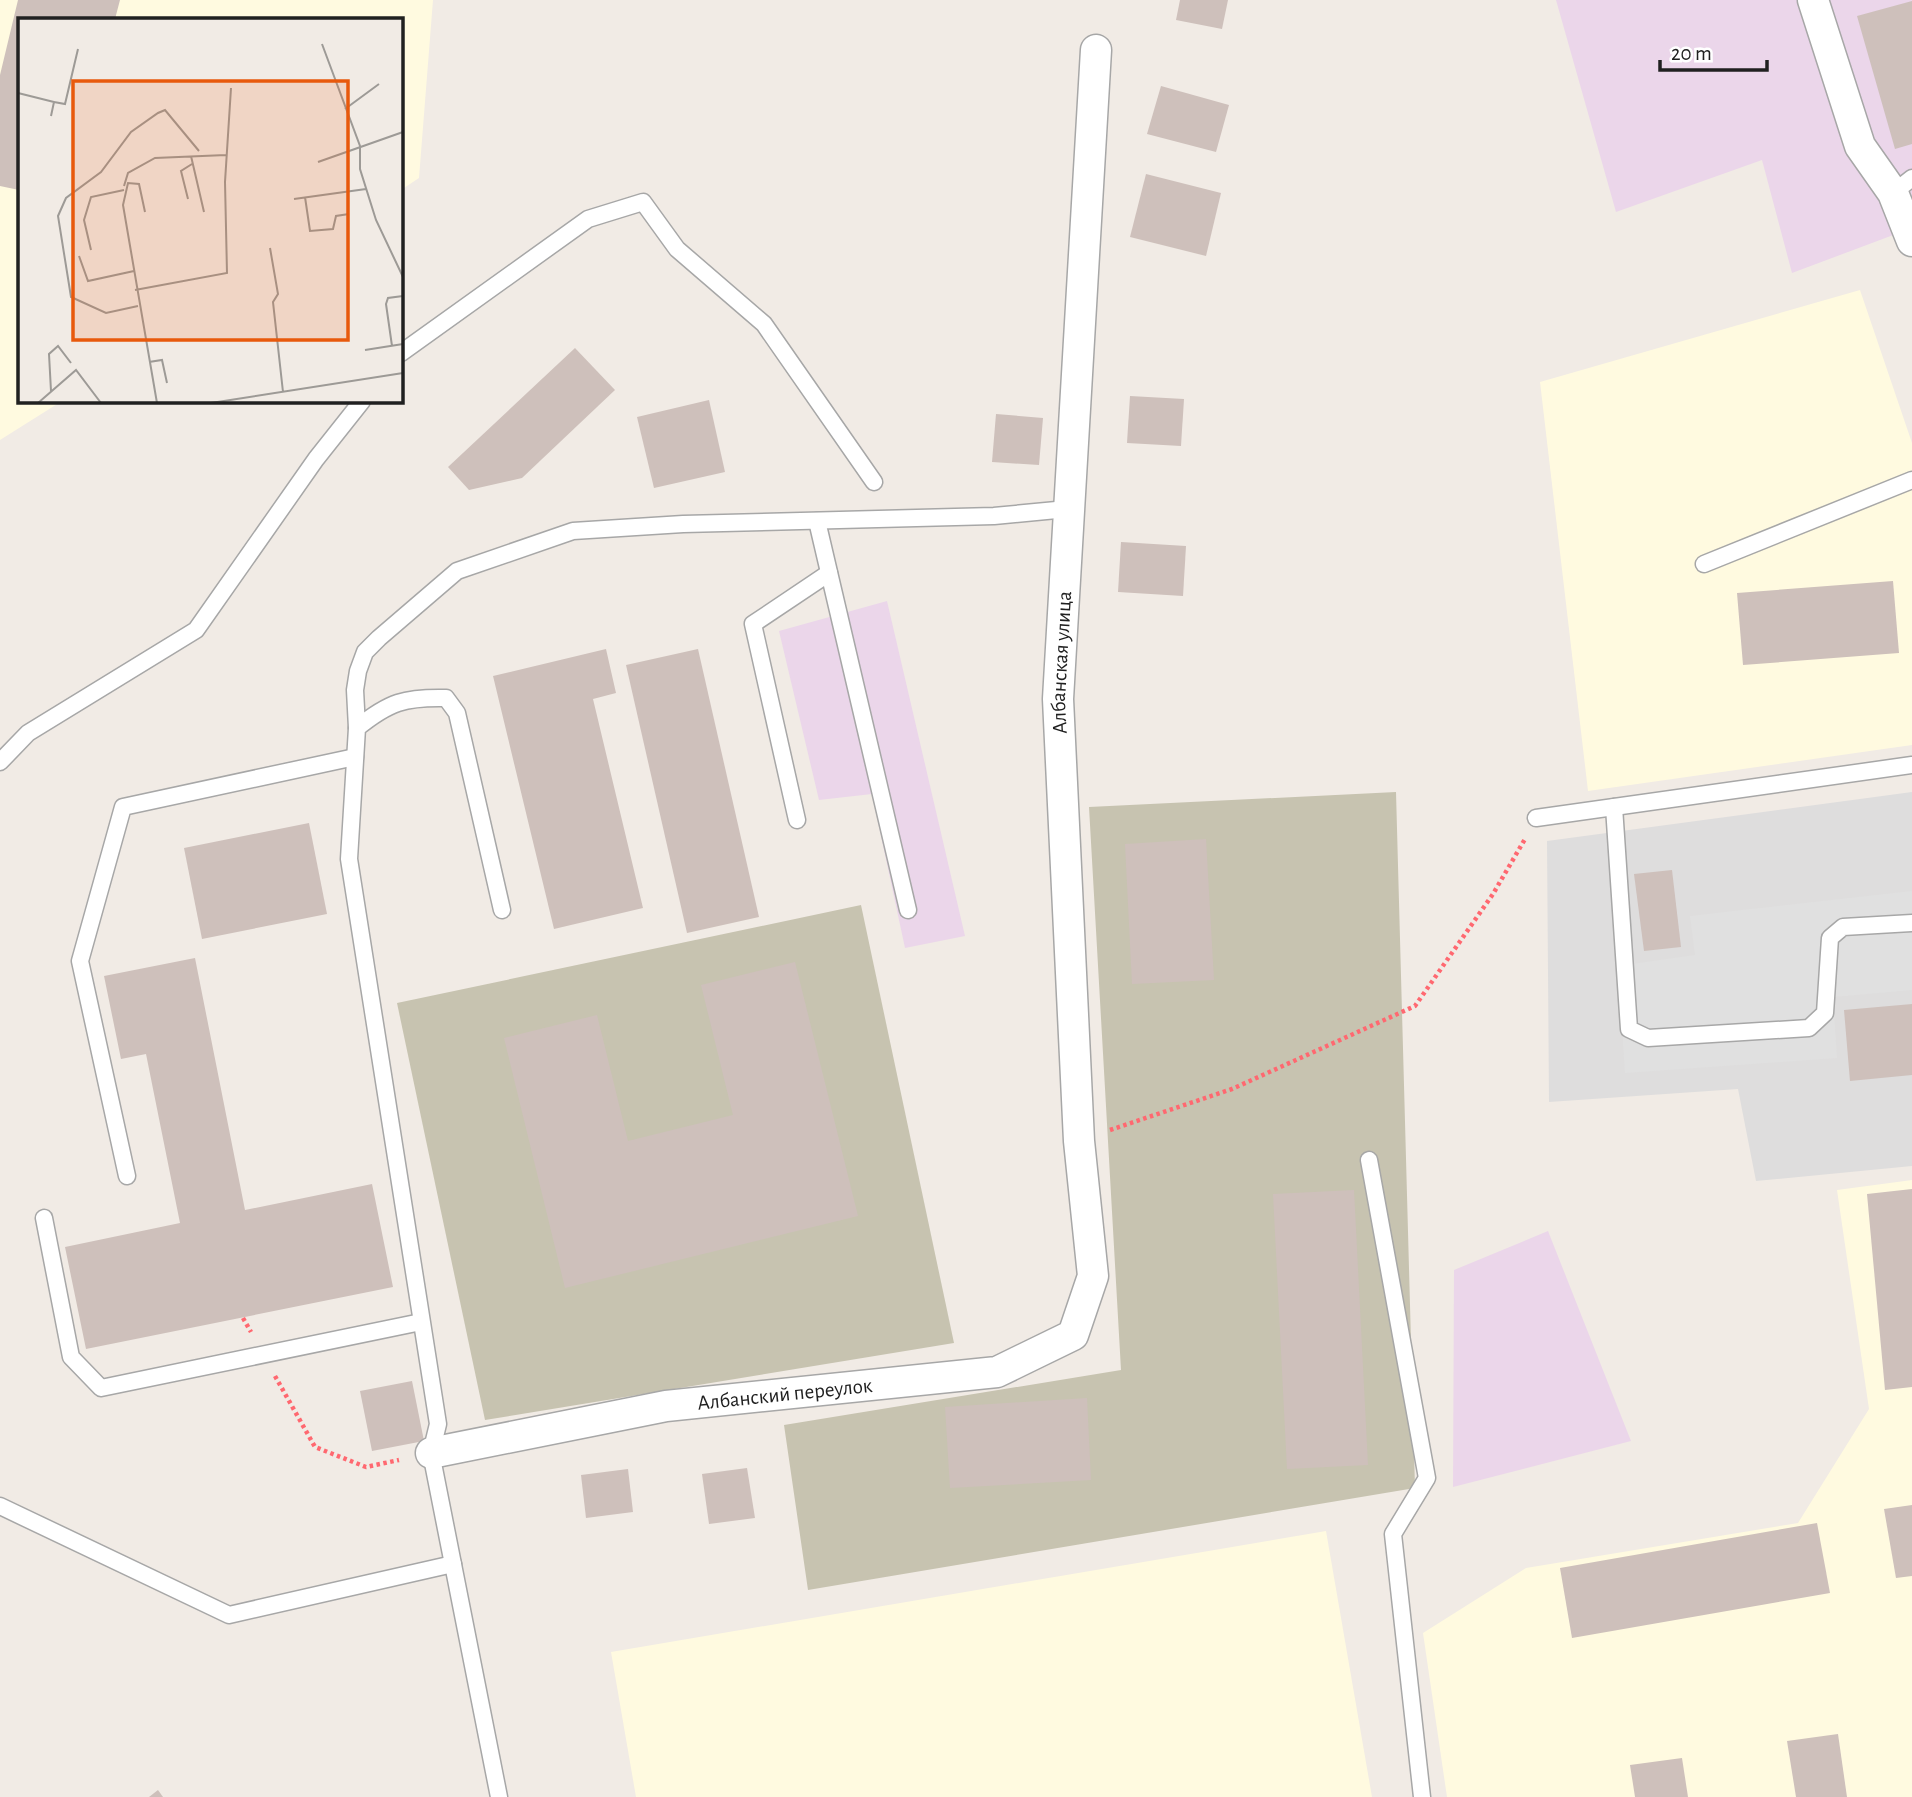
<svg xmlns="http://www.w3.org/2000/svg" width="1912" height="1797" font-family="'Alegreya Sans',sans-serif">
<style>
.residential{fill:#dedddd}
.industrial{fill:#ebd6ea}
.education{fill:#fffae0}
.construction{fill:#c7c3b0}
.parking{fill:#e0e0e0}
.building{fill:#cec0bb}
.lines{fill:none;stroke-linecap:round;stroke-linejoin:round}
.lane-casing{stroke:#a7a7a7;stroke-width:19}
.street-casing{stroke:#a7a7a7;stroke-width:33}
.path{stroke:#ff6870;stroke-width:4.5;stroke-dasharray:3.5 3.5;stroke-linecap:butt}
.lane{stroke:#fff;stroke-width:16}
.street{stroke:#fff;stroke-width:30}
.labels{text-anchor:middle;dominant-baseline:central;stroke-width:5;stroke-linejoin:round;paint-order:stroke}
.street-label{font-size:21px;fill:#202020;stroke:#fff}
.inset-road{fill:none;stroke:#9d9a96;stroke-width:2}
.view{fill:#e8590c;fill-opacity:0.15;stroke:#e8590c;stroke-width:3.5}
.inset-edge{fill:none;stroke:#202020;stroke-width:3.5}
</style>
<rect width="100%" height="100%" fill="#f1ebe5"/>
<polygon class="residential" points="1912,792 1912,1166 1756,1181 1738,1089 1549,1102 1547,841"/>
<g class="industrial">
<polygon points="1556,0 1912,0 1912,228 1792,273 1762,160 1616,212"/>
<polygon points="887,601 965,936 905,948 872,794 819,800 779,631"/>
<polygon points="1548,1231 1631,1441 1453,1487 1454,1270"/>
</g>
<g class="education">
<polygon points="0,0 433,0 419,178 401,190 401,19 19,19 19,401 62,401 0,440"/>
<polygon points="1860,290 1912,443 1912,745 1588,791 1540,382"/>
<polygon points="1912,1180 1912,1797 1447,1797 1423,1633 1526,1568 1798,1523 1869,1409 1837,1190"/>
<polygon points="1326,1531 1372,1797 636,1797 611,1652"/>
</g>
<g class="construction">
<polygon points="1396,792 1415,1488 808,1590 784,1425 1121,1370 1089,807"/>
<polygon points="861,905 954,1343 485,1420 397,1003"/>
</g>
<polygon class="parking" points="1912,891 1912,990 1833,997 1837,1058 1625,1073 1618,966 1695,955 1690,916"/>
<g class="building">
<polygon points="18,0 120,0 115,19 19,19 19,190 0,186 0,75"/>
<polygon points="1180,0 1228,0 1222,29 1176,20"/>
<polygon points="1912,1 1912,144 1895,149 1857,16"/>
<polygon points="1161,86 1229,105 1216,152 1147,134"/>
<polygon points="1146,174 1221,193 1206,256 1130,237"/>
<polygon points="575,348 615,390 522,478 469,490 448,467"/>
<polygon points="1130,396 1184,399 1181,446 1127,443"/>
<polygon points="709,400 725,472 654,488 637,417"/>
<polygon points="996,414 1043,418 1039,465 992,462"/>
<polygon points="1121,542 1186,546 1183,596 1118,592"/>
<polygon points="1893,581 1899,653 1743,665 1737,593"/>
<polygon points="606,649 616,693 593,699 643,908 554,929 493,676"/>
<polygon points="698,649 759,917 687,933 626,665"/>
<polygon points="309,823 327,914 202,939 184,848"/>
<polygon points="1206,839 1214,980 1132,984 1125,844"/>
<polygon points="1672,870 1681,947 1644,951 1634,874"/>
<polygon points="195,958 245,1210 372,1184 393,1287 86,1349 65,1247 180,1223 146,1054 121,1059 104,976"/>
<polygon points="795,962 858,1216 565,1288 504,1038 597,1015 628,1141 733,1115 701,985"/>
<polygon points="1912,1004 1912,1075 1850,1081 1844,1010"/>
<polygon points="1912,1189 1912,1387 1885,1390 1867,1194"/>
<polygon points="1354,1190 1368,1465 1287,1469 1273,1194"/>
<polygon points="412,1381 424,1441 372,1451 360,1391"/>
<polygon points="1087,1398 1091,1480 950,1488 945,1407"/>
<polygon points="747,1468 755,1518 709,1524 702,1474"/>
<polygon points="628,1469 633,1512 586,1518 581,1475"/>
<polygon points="1912,1505 1912,1576 1896,1578 1884,1509"/>
<polygon points="1817,1523 1830,1593 1572,1638 1560,1568"/>
<polygon points="1838,1734 1847,1797 1796,1797 1787,1741"/>
<polygon points="1682,1758 1688,1797 1635,1797 1630,1765"/>
<polygon points="158,1790 163,1797 149,1797"/>
</g>
<g class="lines">
<g class="lane-casing">
<g id="lane">
<polyline points="1893,193 1912,178"/>
<polyline points="401,353 588,219 643,202 677,249 764,324 874,482"/>
<polyline points="817,521 908,910"/>
<polyline points="1704,564 1912,480"/>
<polyline points="357,728 355,690 358,671 365,652 379,638 457,571 573,531 683,524 994,516 1067,509"/>
<polyline points="0,762 28,733 196,630 316,459 362,401"/>
<polyline points="1614,807 1629,1029 1648,1038 1809,1028 1825,1013 1830,938 1843,927 1912,923"/>
<polyline points="1536,818 1912,765"/>
<polyline points="797,820 753,624 829,573"/>
<polyline points="1369,1160 1427,1478 1393,1534 1422,1797"/>
<polyline points="127,1176 80,961 123,807 355,757"/>
<polyline points="44,1218 71,1357 101,1388 421,1322"/>
<polyline points="0,1506 229,1615 453,1564"/>
<path d="M 499,1797 L 431,1453 L 438,1424 L 349,859 L 357,728 C 389,702 405,697 446,698 L 457,713 L 502,910"/>
</g>
</g>
<g class="street-casing">
<g id="street">
<polyline points="1813,0 1860,146 1893,193 1912,241"/>
<path id="s1" d="M 431,1453 L 666,1406 L 997,1372 L 1073,1335 L 1093,1276 L 1079,1141 L 1058,699 L 1096,50"/>
</g>
</g>
<g class="path">
<polyline points="1110,1130 1232,1089 1415,1006 1493,894 1525,839"/>
<polyline points="243,1318 251,1332"/>
<polyline points="275,1376 315,1447 366,1467 399,1460"/>
</g>
<use href="#lane" class="lane"/>
<use href="#street" class="street"/>
</g>
<g class="labels">
<g class="street-label">
<text stroke="none"><textPath href="#s1" startOffset="1334">Албанская улица</textPath></text>
<text stroke="none"><textPath href="#s1" startOffset="359">Албанский переулок</textPath></text>
</g>
</g>
<g transform="translate(18 18)">
<rect width="385" height="385" fill="#f1ebe5"/>
<path class="inset-road" d="M 304,26 L 342,128 L 342,151 L 358,202 L 385,259M 0,75 L 36,84 L 33,98M 36,84 L 47,86 L 60,31M 327,91 L 361,66M 173,138 L 186,194M 300,144 L 385,114M 106,168 L 110,155 L 137,140 L 208,137M 287,179 L 292,213 L 315,211 L 318,198 L 331,196M 170,181 L 163,153 L 174,146M 276,181 L 348,171M 127,194 L 121,166 L 110,165 L 105,187 L 139,385M 252,230 L 260,276 L 255,284 L 265,374M 73,232 L 66,202 L 73,179 L 106,172M 61,238 L 70,263 L 116,253M 117,272 L 209,255 L 207,164 L 213,70M 120,288 L 88,295 L 53,279 L 40,198 L 48,180 L 83,154 L 113,114 L 140,95 L 147,92 L 181,133M 374,328 L 368,286 L 370,280 L 385,278M 347,332 L 385,326M 131,344 L 144,342 L 149,365M 33,373 L 31,336 L 40,328 L 53,345M 20,385 L 58,352 L 83,385M 193,385 L 385,355"/>
<path class="view" d="M 55,63 L 330,63 L 330,322 L 55,322 Z"/>
<rect width="385" height="385" class="inset-edge"/>
</g>
<path d="M1660 60v10h107v-10" fill="none" stroke="#202020" stroke-width="3.5"/>
<text x="1671" y="60" font-size="21" fill="#202020" stroke="#ffffff" stroke-width="5" paint-order="stroke">20 m</text>
</svg>
